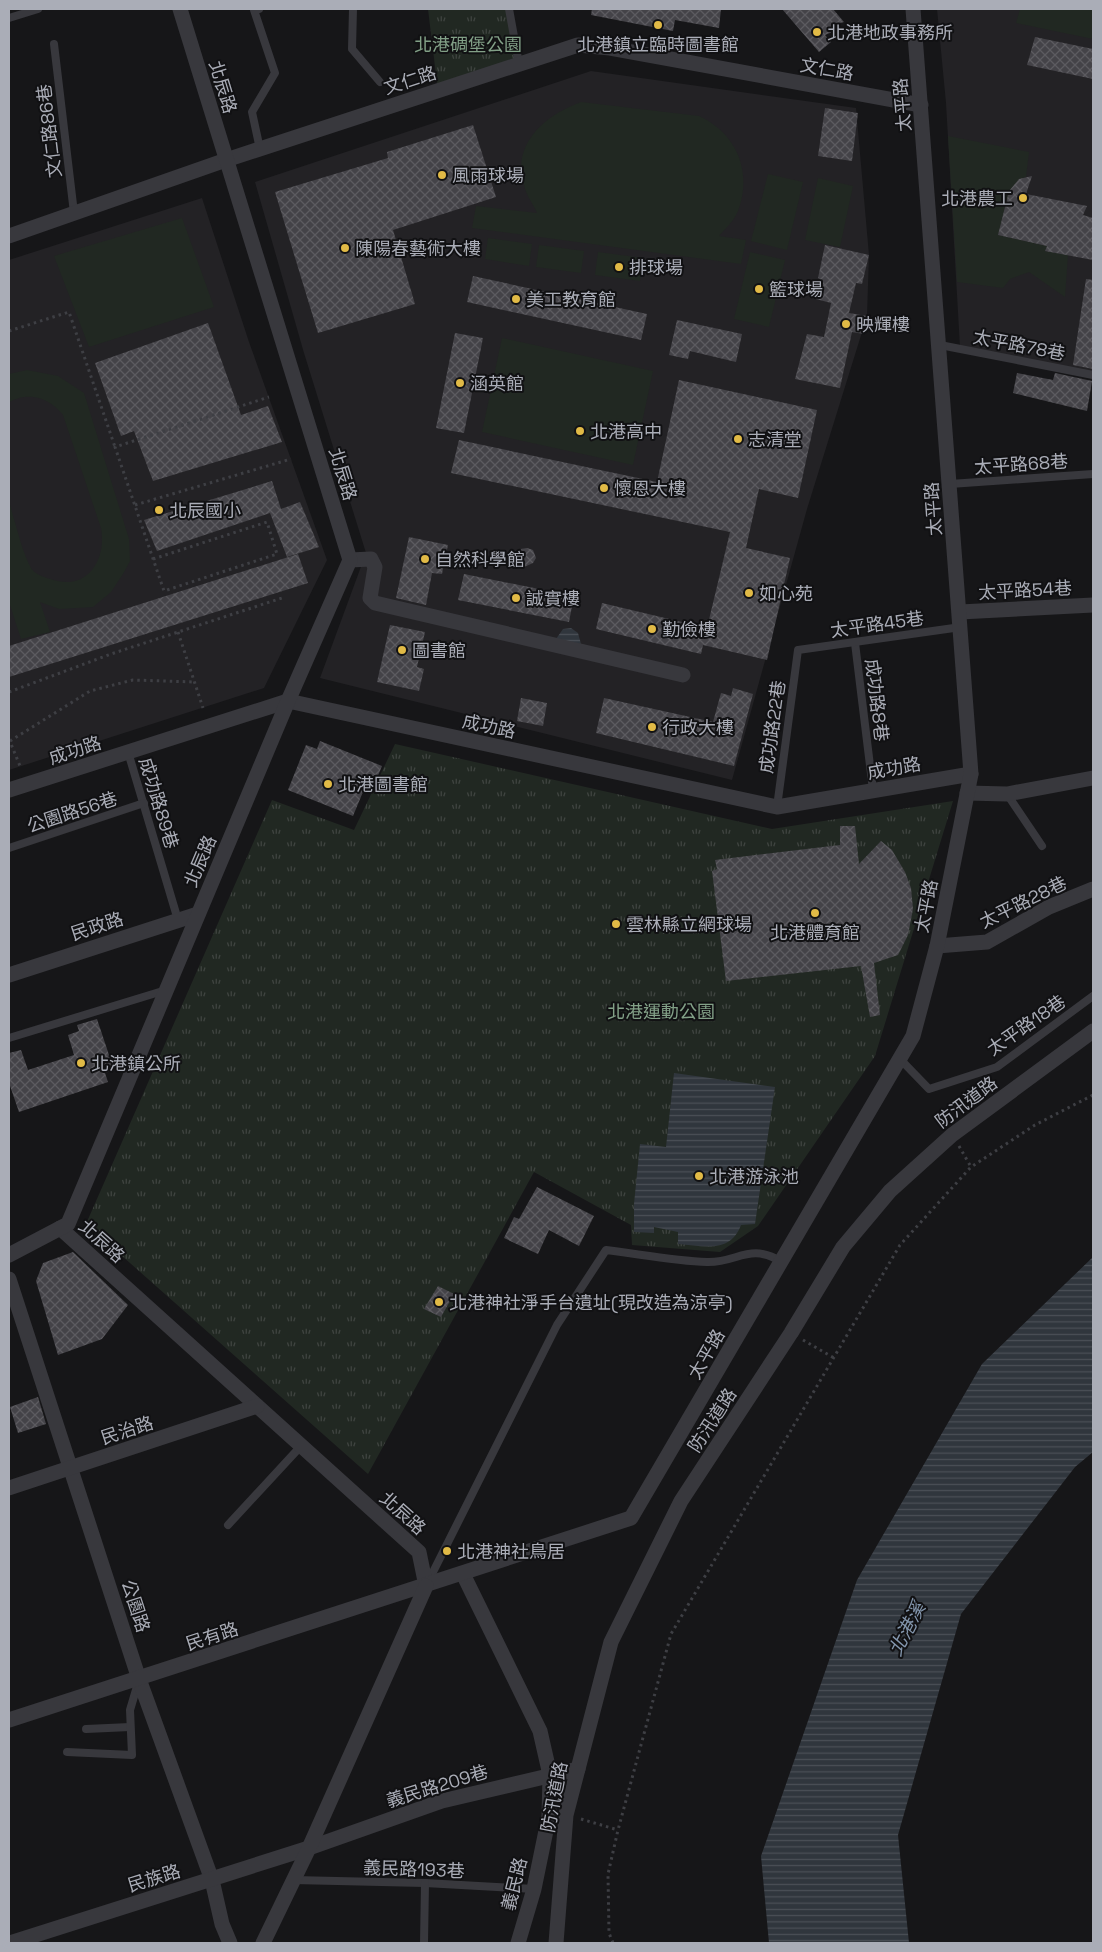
<svg xmlns="http://www.w3.org/2000/svg" width="1102" height="1952" font-family="'Space Grotesk','Noto Sans TC',sans-serif">
<style>
.built{fill:#232225}
.grass{fill:#212822}
.park{fill:url(#park-tufts)}
.water{fill:url(#water-rules)}
.building{fill:url(#building-cross-hatch)}
.lines{fill:none;stroke-linecap:round;stroke-linejoin:round}
.path{stroke:#3e3f44;stroke-width:3;stroke-dasharray:2.5 4;stroke-linecap:butt}
.lane{stroke:#38383d;stroke-width:8}
.street{stroke:#38383d;stroke-width:15}
.poi-dot{fill:#e1ba46;stroke:#111113;stroke-width:2}
.labels{text-anchor:middle;dominant-baseline:central;stroke-width:4;stroke-linejoin:round;paint-order:stroke}
.poi-label{font-size:18px;fill:#aaadb7;stroke:#111113;text-anchor:start}
.park-label{font-size:18px;fill:#82a087;stroke:#111113}
.street-label{font-size:18px;fill:#aaadb7;stroke:#111113}
.water-label{font-size:19px;font-style:italic;fill:#8497ae;stroke:#111113}
</style>
<defs>
<pattern id="park-tufts" width="24" height="20" patternUnits="userSpaceOnUse" patternTransform="scale(1.25)"><rect width="24" height="20" fill="#212822"/><path d="M3 7l-1-3M5 7V3M7 7l1-3M15 17l-1-3M17 17v-4M19 17l1-3" fill="none" stroke="#3f4440"/></pattern>
<pattern id="water-rules" width="6" height="5" patternUnits="userSpaceOnUse" patternTransform="scale(1.25)"><rect width="6" height="5" fill="#30363d"/><path d="M0 2.5h6" fill="none" stroke="#4b5057"/></pattern>
<pattern id="building-cross-hatch" width="8" height="8" patternUnits="userSpaceOnUse" patternTransform="scale(1.25)"><rect width="8" height="8" fill="#444348"/><path d="M0 0l8 8M0 8l8-8" fill="none" stroke="#5c5b60"/></pattern>
</defs>
<rect width="100%" height="100%" fill="#161618"/>
<g class="built">
<polygon points="937,9 1093,9 1093,373 960,347 946,103"/>
<polygon points="591,71 856,108 869,255 867,316 807,509 732,780 320,678 366,553 304,353 255,182"/>
<polygon points="202,198 249,342 327,560 264,688 9,770 9,260"/>
</g>
<g class="grass">
<polygon points="1020,9 1093,9 1093,39 1016,23"/>
<path d="M 581,102 L 699,116 C 736,133 753,171 738,211 C 734,221 726,228 719,236 L 746,240 L 741,264 L 472,228 L 476,206 L 537,213 C 533,204 526,195 524,185 C 511,143 546,115 581,102 Z"/>
<polygon points="948,136 1029,152 1026,177 1019,179 1013,191 1009,191 998,235 1047,246 1045,251 1068,255 1065,297 1029,272 1010,279 1003,288 957,282"/>
<polygon points="768,174 803,182 787,250 751,241"/>
<polygon points="818,178 853,186 840,247 805,240"/>
<polygon points="182,218 214,307 89,347 54,256"/>
<polygon points="488,238 532,244 529,266 485,259"/>
<polygon points="539,245 584,251 581,273 536,267"/>
<polygon points="598,252 643,258 640,281 595,275"/>
<polygon points="750,252 785,260 769,327 734,319"/>
<polygon points="502,338 653,371 633,465 482,432"/>
<path d="M 27,370 L 58,376 L 84,393 L 129,539 L 130,561 L 123,574 L 111,592 L 93,607 L 59,609 L 40,602 L 50,632 L 21,639 L 9,602 L 9,502 C 15,521 22,552 31,568 C 34,574 44,577 50,579 C 86,592 107,561 101,528 L 63,415 C 50,398 29,391 9,402 L 9,374 Z"/>
</g>
<g class="park">
<polygon points="428,9 509,9 519,64 438,91"/>
<polygon points="395,744 772,829 953,801 875,1056 758,1226 720,1252 632,1245 631,1225 534,1172 368,1474 86,1224 272,800 354,830"/>
</g>
<g class="water">
<polygon points="571,628 578,633 581,644 556,639 563,629"/>
<path d="M 674,1073 L 775,1087 L 755,1224 L 741,1225 C 730,1254 704,1246 678,1244 L 678,1232 L 654,1227 L 654,1233 L 634,1232 L 634,1204 L 640,1144 L 666,1147 Z"/>
<polygon points="1093,1257 1093,1452 1075,1467 961,1614 898,1835 909,1943 769,1943 761,1856 857,1580 982,1364"/>
</g>
<g class="building">
<polygon points="592,9 721,9 719,28 675,20 673,31 591,15"/>
<polygon points="782,9 833,9 844,22 837,24 840,29 825,35 831,42 819,52"/>
<polygon points="1035,37 1093,49 1093,79 1027,65"/>
<polygon points="825,108 858,113 852,161 818,156"/>
<polygon points="473,125 496,197 393,230 415,304 318,333 275,192 388,158 387,152"/>
<polygon points="1032,176 1026,194 1087,206 1083,215 1093,218 1093,260 1045,251 1047,246 998,235 1009,191 1019,179"/>
<polygon points="825,245 869,255 862,284 856,283 849,313 867,316 863,334 852,332 840,388 795,379 807,334 824,337 831,303 816,299 820,279 818,278"/>
<polygon points="473,276 647,314 641,340 467,302"/>
<polygon points="1086,279 1093,280 1093,369 1073,365"/>
<polygon points="677,320 742,334 736,362 690,351 688,359 669,355"/>
<polygon points="208,323 241,415 268,406 282,442 153,481 134,431 121,436 95,363"/>
<polygon points="455,333 483,338 464,433 436,428"/>
<polygon points="1017,373 1053,380 1055,373 1092,381 1087,411 1013,393"/>
<polygon points="679,380 817,410 798,498 759,489 746,548 790,558 767,660 703,645 701,654 596,629 602,603 707,628 730,532 451,473 459,440 657,482"/>
<polygon points="272,481 281,509 300,502 319,547 287,557 270,513 157,551 144,520"/>
<polygon points="409,537 448,545 442,574 432,573 426,605 396,598"/>
<polygon points="527,548 533,550 536,558 533,563 522,568 518,554 521,549"/>
<polygon points="298,554 308,583 9,677 9,646"/>
<polygon points="464,574 574,596 569,622 458,600"/>
<polygon points="390,625 425,632 417,667 424,669 419,691 377,682"/>
<polygon points="733,688 753,694 734,766 596,733 604,698 713,722 721,693 731,696"/>
<polygon points="521,698 547,703 543,726 517,721"/>
<polygon points="320,741 382,766 377,778 370,775 353,816 288,790 306,745 317,749"/>
<polygon points="840,826 855,826 859,864 881,841 892,850 905,872 911,888 913,909 908,935 898,955 874,963 880,1015 870,1017 861,966 726,981 712,871 717,869 715,860 840,845"/>
<polygon points="97,1019 114,1070 105,1073 108,1082 19,1112 9,1083 9,1053 21,1050 28,1070 74,1055 68,1035 79,1031 77,1025"/>
<polygon points="537,1187 594,1216 579,1246 549,1230 538,1254 504,1238 514,1217 519,1219"/>
<polygon points="73,1252 128,1305 102,1339 58,1355 36,1281 43,1263"/>
<polygon points="438,1286 454,1294 441,1317 424,1309"/>
<polygon points="38,1397 46,1424 18,1433 10,1407"/>
</g>
<g class="lines">
<g class="path">
<polyline points="9,331 69,312 115,447"/>
<polyline points="135,505 291,459"/>
<polyline points="153,559 267,522 277,554 164,591 115,447 269,397"/>
<polyline points="178,632 203,708"/>
<polyline points="9,692 111,654 282,598"/>
<polyline points="9,739 20,766"/>
<polyline points="10,741 90,691 133,680 195,682"/>
<polyline points="959,1146 971,1167"/>
<polyline points="803,1340 834,1358"/>
<polyline points="581,1819 618,1830"/>
<polyline points="613,1943 609,1933 608,1874 618,1830 671,1634 900,1245 971,1167 1035,1125 1093,1095"/>
</g>
<g class="lane">
<polyline points="259,9 254,10 275,73 252,112 260,149"/>
<polyline points="353,9 352,49 380,82"/>
<polyline points="509,9 519,64"/>
<polyline points="9,18 38,9"/>
<polyline points="54,44 74,213"/>
<polyline points="940,345 1093,375"/>
<polyline points="950,484 1093,474"/>
<polyline points="855,643 873,790"/>
<polyline points="128,752 178,920"/>
<polyline points="1007,794 1042,846"/>
<polyline points="777,807 798,650 961,627"/>
<polyline points="9,848 144,803"/>
<polyline points="9,1038 166,990"/>
<polyline points="900,1059 929,1089 997,1067 1093,996"/>
<polyline points="228,1525 301,1446"/>
<path d="M 428,1582 L 557,1325 L 606,1250 C 639,1254 674,1261 707,1262 C 738,1263 749,1242 782,1262"/>
<polyline points="86,1729 130,1727"/>
<polyline points="67,1752 132,1755 130,1710 138,1683"/>
<polyline points="293,1880 425,1883 534,1889"/>
<polyline points="424,1943 425,1883"/>
</g>
<g class="street">
<polyline points="9,236 226,160 578,45 610,48 921,105"/>
<polyline points="350,560 371,559 375,567 370,598 375,603 683,675"/>
<polyline points="960,612 1093,605"/>
<polyline points="9,790 288,701 777,807 971,774"/>
<polyline points="967,793 1007,794 1093,778"/>
<polyline points="937,946 987,942 1049,907 1093,889"/>
<polyline points="9,975 198,914"/>
<polyline points="60,1228 419,1552 426,1586"/>
<polyline points="9,1255 68,1224 288,701 350,560 180,9"/>
<polyline points="9,1279 139,1679 212,1880 222,1924 230,1943"/>
<polyline points="9,1488 257,1406"/>
<polyline points="463,1574 540,1731 550,1775 549,1816 534,1889 518,1943"/>
<polyline points="9,1720 631,1518 913,1036 937,946 971,774 913,9"/>
<polyline points="10,1943 309,1848 442,1801 578,1769"/>
<polyline points="263,1943 309,1848 426,1586"/>
<polyline points="556,1943 566,1815 611,1642 681,1501 791,1333 843,1247 890,1191 952,1135 1093,1031"/>
</g>
</g>
<g class="poi-dot">
<circle cx="658" cy="25" r="5"/>
<circle cx="817" cy="32" r="5"/>
<circle cx="442" cy="175" r="5"/>
<circle cx="1023" cy="198" r="5"/>
<circle cx="345" cy="248" r="5"/>
<circle cx="619" cy="267" r="5"/>
<circle cx="759" cy="289" r="5"/>
<circle cx="516" cy="299" r="5"/>
<circle cx="846" cy="324" r="5"/>
<circle cx="460" cy="383" r="5"/>
<circle cx="580" cy="431" r="5"/>
<circle cx="738" cy="439" r="5"/>
<circle cx="604" cy="488" r="5"/>
<circle cx="159" cy="510" r="5"/>
<circle cx="425" cy="559" r="5"/>
<circle cx="749" cy="593" r="5"/>
<circle cx="516" cy="598" r="5"/>
<circle cx="652" cy="629" r="5"/>
<circle cx="402" cy="650" r="5"/>
<circle cx="652" cy="727" r="5"/>
<circle cx="328" cy="784" r="5"/>
<circle cx="815" cy="913" r="5"/>
<circle cx="616" cy="924" r="5"/>
<circle cx="81" cy="1063" r="5"/>
<circle cx="699" cy="1176" r="5"/>
<circle cx="439" cy="1302" r="5"/>
<circle cx="447" cy="1551" r="5"/>
</g>
<g class="labels">
<g class="poi-label">
<text x="827" y="32">北港地政事務所</text>
<text x="658" y="44" text-anchor="middle">北港鎮立臨時圖書館</text>
<text x="452" y="175">風雨球場</text>
<text x="1013" y="198" text-anchor="end">北港農工</text>
<text x="355" y="248">陳陽春藝術大樓</text>
<text x="629" y="267">排球場</text>
<text x="769" y="289">籃球場</text>
<text x="526" y="299">美工教育館</text>
<text x="856" y="324">映輝樓</text>
<text x="470" y="383">涵英館</text>
<text x="590" y="431">北港高中</text>
<text x="748" y="439">志清堂</text>
<text x="614" y="488">懷恩大樓</text>
<text x="169" y="510">北辰國小</text>
<text x="435" y="559">自然科學館</text>
<text x="759" y="593">如心苑</text>
<text x="526" y="598">誠實樓</text>
<text x="662" y="629">勤儉樓</text>
<text x="412" y="650">圖書館</text>
<text x="662" y="727">行政大樓</text>
<text x="338" y="784">北港圖書館</text>
<text x="626" y="924">雲林縣立網球場</text>
<text x="815" y="932" text-anchor="middle">北港體育館</text>
<text x="91" y="1063">北港鎮公所</text>
<text x="709" y="1176">北港游泳池</text>
<text x="449" y="1302">北港神社淨手台遺址(現改造為涼亭)</text>
<text x="457" y="1551">北港神社鳥居</text>
</g>
<g class="park-label">
<text x="468" y="44">北港碉堡公園</text>
<text x="661" y="1011">北港運動公園</text>
</g>
<g class="street-label">
<text transform="translate(827 69) rotate(10)">文仁路</text>
<text transform="translate(410 80) rotate(-18)">文仁路</text>
<text transform="translate(223 87) rotate(73)">北辰路</text>
<text transform="translate(902 105) rotate(-95)">太平路</text>
<text transform="translate(49 131) rotate(-97)">文仁路86巷</text>
<text transform="translate(1019 345) rotate(11)">太平路78巷</text>
<text transform="translate(1021 464) rotate(-4)">太平路68巷</text>
<text transform="translate(343 474) rotate(73)">北辰路</text>
<text transform="translate(933 509) rotate(-94)">太平路</text>
<text transform="translate(1025 590) rotate(-3)">太平路54巷</text>
<text transform="translate(877 624) rotate(-8)">太平路45巷</text>
<text transform="translate(877 700) rotate(83)">成功路8巷</text>
<text transform="translate(489 726) rotate(12)">成功路</text>
<text transform="translate(772 727) rotate(-82)">成功路22巷</text>
<text transform="translate(75 750) rotate(-18)">成功路</text>
<text transform="translate(894 768) rotate(-10)">成功路</text>
<text transform="translate(159 803) rotate(73)">成功路89巷</text>
<text transform="translate(72 812) rotate(-18)">公園路56巷</text>
<text transform="translate(200 861) rotate(-67)">北辰路</text>
<text transform="translate(1023 902) rotate(-26)">太平路28巷</text>
<text transform="translate(926 906) rotate(-79)">太平路</text>
<text transform="translate(97 926) rotate(-18)">民政路</text>
<text transform="translate(1026 1025) rotate(-35)">太平路18巷</text>
<text transform="translate(966 1102) rotate(-37)">防汛道路</text>
<text transform="translate(102 1241) rotate(42)">北辰路</text>
<text transform="translate(706 1354) rotate(-60)">太平路</text>
<text transform="translate(712 1420) rotate(-57)">防汛道路</text>
<text transform="translate(127 1430) rotate(-18)">民治路</text>
<text transform="translate(403 1513) rotate(42)">北辰路</text>
<text transform="translate(136 1606) rotate(72)">公園路</text>
<text transform="translate(212 1636) rotate(-18)">民有路</text>
<text transform="translate(437 1786) rotate(-17)">義民路209巷</text>
<text transform="translate(554 1797) rotate(-79)">防汛道路</text>
<text transform="translate(414 1869) rotate(2)">義民路193巷</text>
<text transform="translate(154 1878) rotate(-17)">民族路</text>
<text transform="translate(514 1884) rotate(-76)">義民路</text>
</g>
<g class="water-label">
<text transform="translate(907 1629) rotate(-63)">北港溪</text>
</g>
</g>
<rect width="1102" height="1952" fill="none" stroke="#aaadb7" stroke-width="20"/>
</svg>
